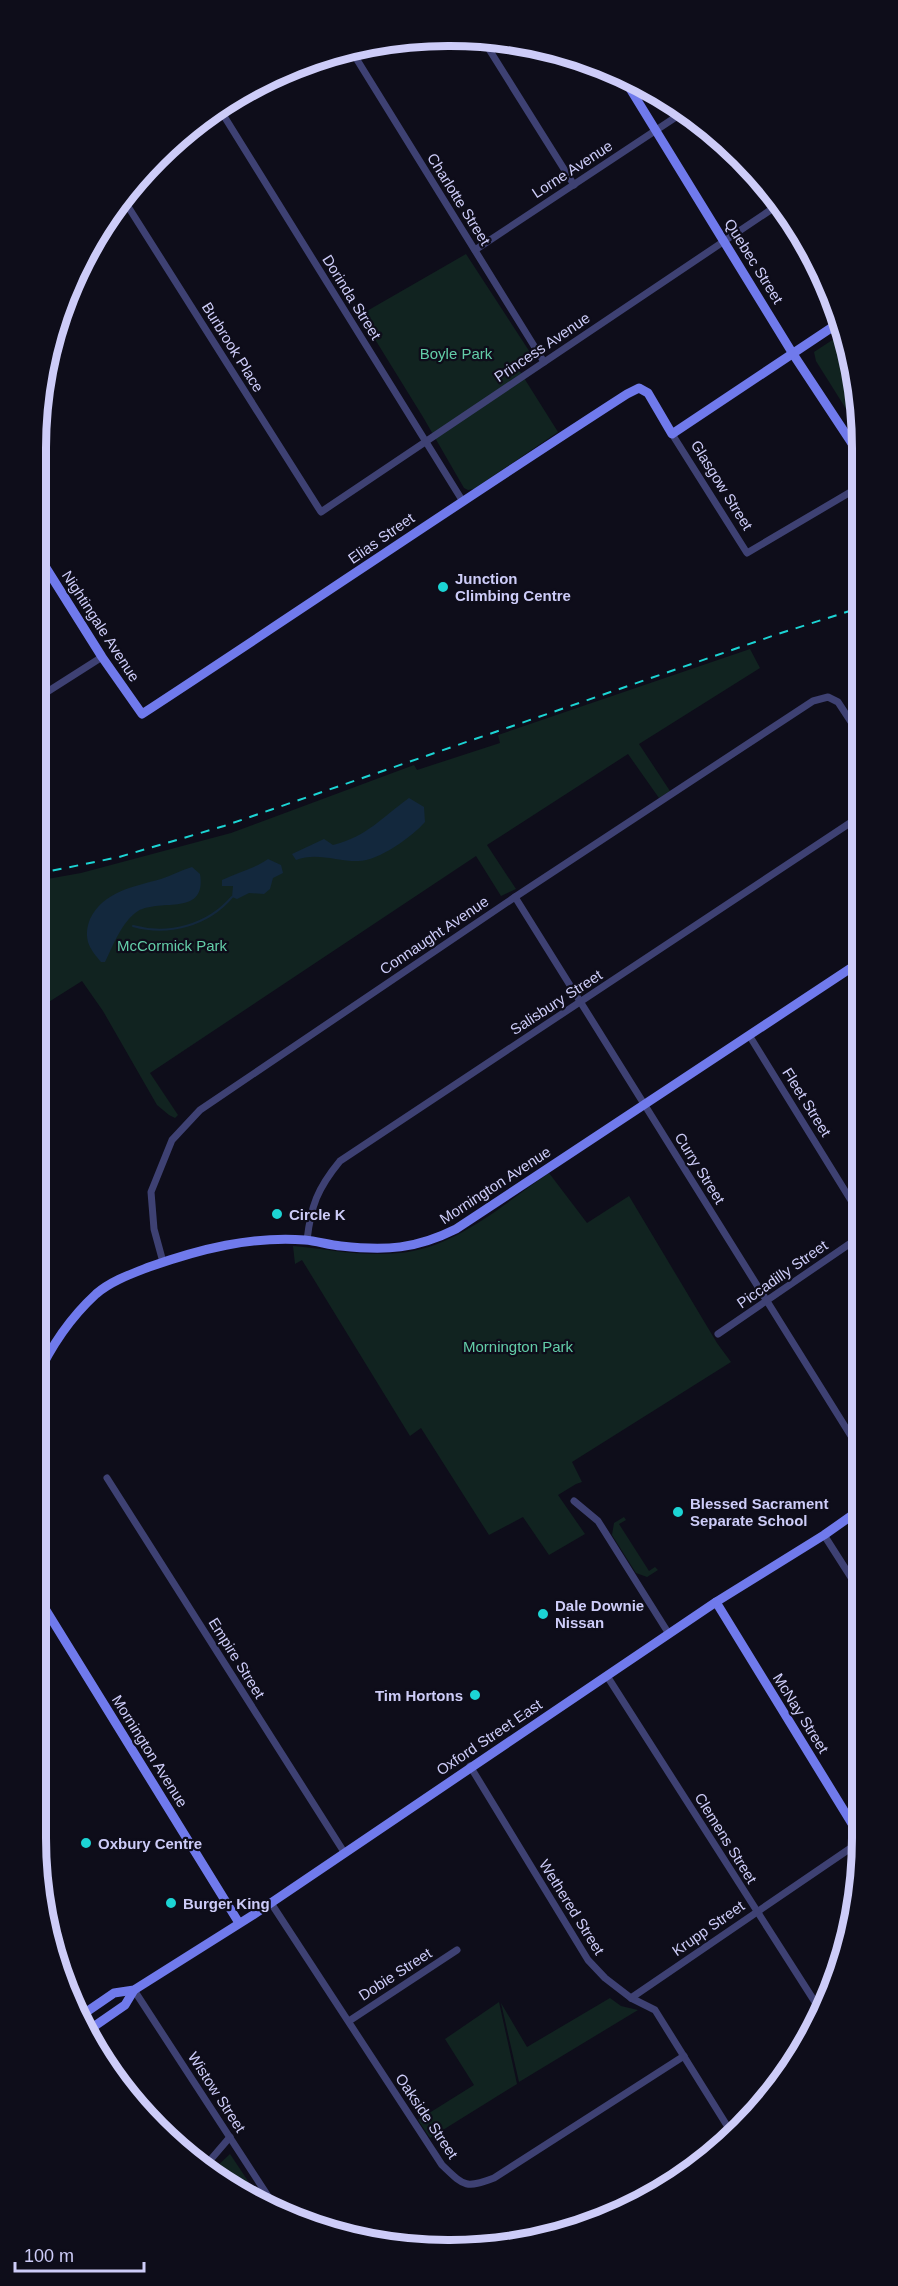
<svg xmlns="http://www.w3.org/2000/svg" width="898" height="2286" font-family="Arial,sans-serif">
<style>
.green{fill:#112320}
.water{fill:#13283d}
.lines{fill:none;stroke-linecap:round;stroke-linejoin:round}
.stream{stroke:#13283d;stroke-width:2}
.street{stroke:#3e4173;stroke-width:7}
.secondary{stroke:#707aec;stroke-width:9}
.rail{stroke:#1cd4d4;stroke-width:2;stroke-dasharray:9 8;stroke-linecap:butt}
.poi-dot{fill:#1cd4d4;stroke:#0e0d1a;stroke-width:2}
.labels{text-anchor:middle;dominant-baseline:central;stroke-width:4.5;stroke-linejoin:round;paint-order:stroke}
.street-label{font-size:15px;fill:#cdccf8;stroke:#0e0d1a}
.park-label{font-size:15px;fill:#63cda8;stroke:#0e0d1a}
.poi-label{font-size:15px;font-weight:bold;fill:#cdccf8;stroke:#0e0d1a;text-anchor:start}
.rim{fill:none;stroke:#cdccf8;stroke-width:8}
</style>
<rect width="100%" height="100%" fill="#0e0d1a"/>
<g class="green">
<polygon points="466,254 535,360 519,370 558,432 474,489 468,490 464,488 423,417 360,315"/>
<polygon points="840,335 858,395 858,428 816,361 814,352"/>
<polygon points="750,649 760,668 639,744 670,791 659,798 628,754 487,845 516,889 501,896 476,856 150,1073 178,1115 175,1118 169,1115 157,1105 103,1011 82,981 36,1010 36,881 81,873 231,833 414,765 417,770 500,743 498,735"/>
<path d="M 549,1173 L 587,1223 L 629,1196 L 717,1343 L 731,1362 L 572,1462 L 582,1482 L 576,1484 L 558,1495 L 585,1534 L 549,1555 L 523,1517 L 489,1535 L 421,1428 L 410,1436 L 302,1260 L 295,1264 L 293,1246 C 327,1249 364,1257 399,1253 C 456,1248 503,1204 549,1173 Z"/>
<polygon points="624,1517 626,1520 619,1524 649,1571 655,1567 658,1570 647,1577 636,1573 612,1535 614,1523"/>
<polygon points="610,1998 621,2006 638,2010 519,2082 501,2003 527,2047"/>
<polygon points="499,2002 517,2084 430,2138 418,2120 474,2085 445,2039"/>
<polygon points="230,2154 264,2205 243,2195 213,2170"/>
</g>
<g class="water">
<path d="M 409,798 L 424,807 L 425,822 C 412,837 377,862 357,861 C 336,861 316,852 296,860 L 292,854 L 324,839 L 333,845 C 368,836 381,818 409,798 Z"/>
<path d="M 268,859 L 281,865 L 283,873 L 273,878 L 270,889 L 264,894 L 249,893 L 237,899 L 232,897 L 233,886 L 222,886 L 222,880 C 238,872 254,869 268,859 Z"/>
<path d="M 192,867 L 200,874 C 207,917 161,898 138,911 C 122,921 113,946 105,962 L 101,962 C 96,956 90,949 88,942 C 86,933 87,927 90,919 C 104,891 133,887 161,879 C 171,876 181,870 192,867 Z"/>
</g>
<g class="lines">
<path class="stream" d="M 133,926 C 169,936 208,925 232,897"/>
<g class="street">
<polyline points="482,38 574,185"/>
<polyline points="351,50 544,362"/>
<polyline points="219,108 462,500"/>
<polyline points="122,197 321,512 778,205"/>
<polyline points="475,250 685,111"/>
<polyline points="672,434 747,553 859,487"/>
<polyline points="36,699 102,657"/>
<polyline points="515,897 861,1452"/>
<polyline points="749,1035 860,1215"/>
<path d="M 307,1240 C 311,1206 317,1189 340,1161 L 859,817"/>
<polyline points="163,1262 154,1229 151,1192 172,1140 200,1110 515,897 813,701 828,697 838,702 859,734"/>
<polyline points="718,1334 861,1236"/>
<polyline points="107,1478 344,1852"/>
<polyline points="574,1501 598,1521 669,1634"/>
<polyline points="824,1535 861,1593"/>
<polyline points="607,1676 822,2013"/>
<polyline points="470,1766 588,1960 605,1978 631,1998 655,2010 731,2132"/>
<path d="M 271,1903 L 442,2165 C 464,2186 465,2189 494,2178 L 684,2056"/>
<polyline points="134,1990 277,2210"/>
<polyline points="631,1998 861,1841"/>
<polyline points="349,2021 457,1950"/>
<polyline points="206,2165 230,2137"/>
</g>
<g class="secondary">
<polyline points="626,82 793,354 859,454"/>
<path d="M 36,552 L 102,657 L 142,714 C 304,608 464,499 627,394 L 639,388 L 648,393 L 672,434 L 837,324"/>
<path d="M 36,1379 C 50,1348 71,1317 96,1294 C 111,1281 131,1274 149,1267 C 200,1249 251,1236 305,1240 C 317,1241 329,1245 341,1246 C 386,1251 416,1249 456,1229 L 860,962"/>
<polyline points="36,1594 239,1923"/>
<polyline points="716,1602 862,1840"/>
<polyline points="79,2017 114,1993 134,1990 253,1915 716,1602 824,1535 861,1509"/>
<polyline points="86,2032 125,2005 134,1990"/>
</g>
<polyline class="rail" points="36,874 119,857 224,826 778,634 859,608"/>
</g>
<g class="poi-dot">
<circle cx="443" cy="587" r="6"/>
<circle cx="277" cy="1214" r="6"/>
<circle cx="678" cy="1512" r="6"/>
<circle cx="543" cy="1614" r="6"/>
<circle cx="475" cy="1695" r="6"/>
<circle cx="86" cy="1843" r="6"/>
<circle cx="171" cy="1903" r="6"/>
</g>
<g class="labels">
<g class="street-label">
<text transform="translate(572 169) rotate(-33)">Lorne Avenue</text>
<text transform="translate(459 199) rotate(58)">Charlotte Street</text>
<text transform="translate(754 261) rotate(58)">Quebec Street</text>
<text transform="translate(352 297) rotate(58)">Dorinda Street</text>
<text transform="translate(233 347) rotate(58)">Burbrook Place</text>
<text transform="translate(542 347) rotate(-34)">Princess Avenue</text>
<text transform="translate(722 485) rotate(58)">Glasgow Street</text>
<text transform="translate(381 538) rotate(-35)">Elias Street</text>
<text transform="translate(101 626) rotate(57)">Nightingale Avenue</text>
<text transform="translate(434 935) rotate(-34)">Connaught Avenue</text>
<text transform="translate(556 1002) rotate(-33)">Salisbury Street</text>
<text transform="translate(807 1102) rotate(58)">Fleet Street</text>
<text transform="translate(700 1168) rotate(58)">Curry Street</text>
<text transform="translate(495 1185) rotate(-33)">Mornington Avenue</text>
<text transform="translate(782 1274) rotate(-35)">Piccadilly Street</text>
<text transform="translate(237 1658) rotate(58)">Empire Street</text>
<text transform="translate(801 1713) rotate(58)">McNay Street</text>
<text transform="translate(489 1737) rotate(-34)">Oxford Street East</text>
<text transform="translate(150 1751) rotate(58)">Mornington Avenue</text>
<text transform="translate(726 1838) rotate(58)">Clemens Street</text>
<text transform="translate(572 1907) rotate(58)">Wethered Street</text>
<text transform="translate(708 1928) rotate(-35)">Krupp Street</text>
<text transform="translate(395 1974) rotate(-33)">Dobie Street</text>
<text transform="translate(217 2092) rotate(57)">Wistow Street</text>
<text transform="translate(427 2116) rotate(56)">Oakside Street</text>
</g>
<g class="park-label">
<text x="456" y="353">Boyle Park</text>
<text x="172" y="945">McCormick Park</text>
<text x="518" y="1346">Mornington Park</text>
</g>
<g class="poi-label">
<text x="455" y="578">Junction<tspan x="455" dy="17">Climbing Centre</tspan></text>
<text x="289" y="1214">Circle K</text>
<text x="690" y="1503">Blessed Sacrament<tspan x="690" dy="17">Separate School</tspan></text>
<text x="555" y="1605">Dale Downie<tspan x="555" dy="17">Nissan</tspan></text>
<text x="463" y="1695" text-anchor="end">Tim Hortons</text>
<text x="98" y="1843">Oxbury Centre</text>
<text x="183" y="1903">Burger King</text>
</g>
</g>
<path d="M0 0H898V2286H0ZM448 46H450A402 402 0 0 1 852 448V1838A402 402 0 0 1 450 2240H448A402 402 0 0 1 46 1838V448A402 402 0 0 1 448 46Z" fill="#0e0d1a" fill-rule="evenodd"/>
<path class="rim" d="M448 46H450A402 402 0 0 1 852 448V1838A402 402 0 0 1 450 2240H448A402 402 0 0 1 46 1838V448A402 402 0 0 1 448 46Z"/>
<path d="M15 2262v9h129v-9" fill="none" stroke="#cdccf8" stroke-width="3"/>
<text x="24" y="2262" font-size="18" fill="#cdccf8" stroke="#0e0d1a" stroke-width="4.5" paint-order="stroke">100 m</text>
</svg>
